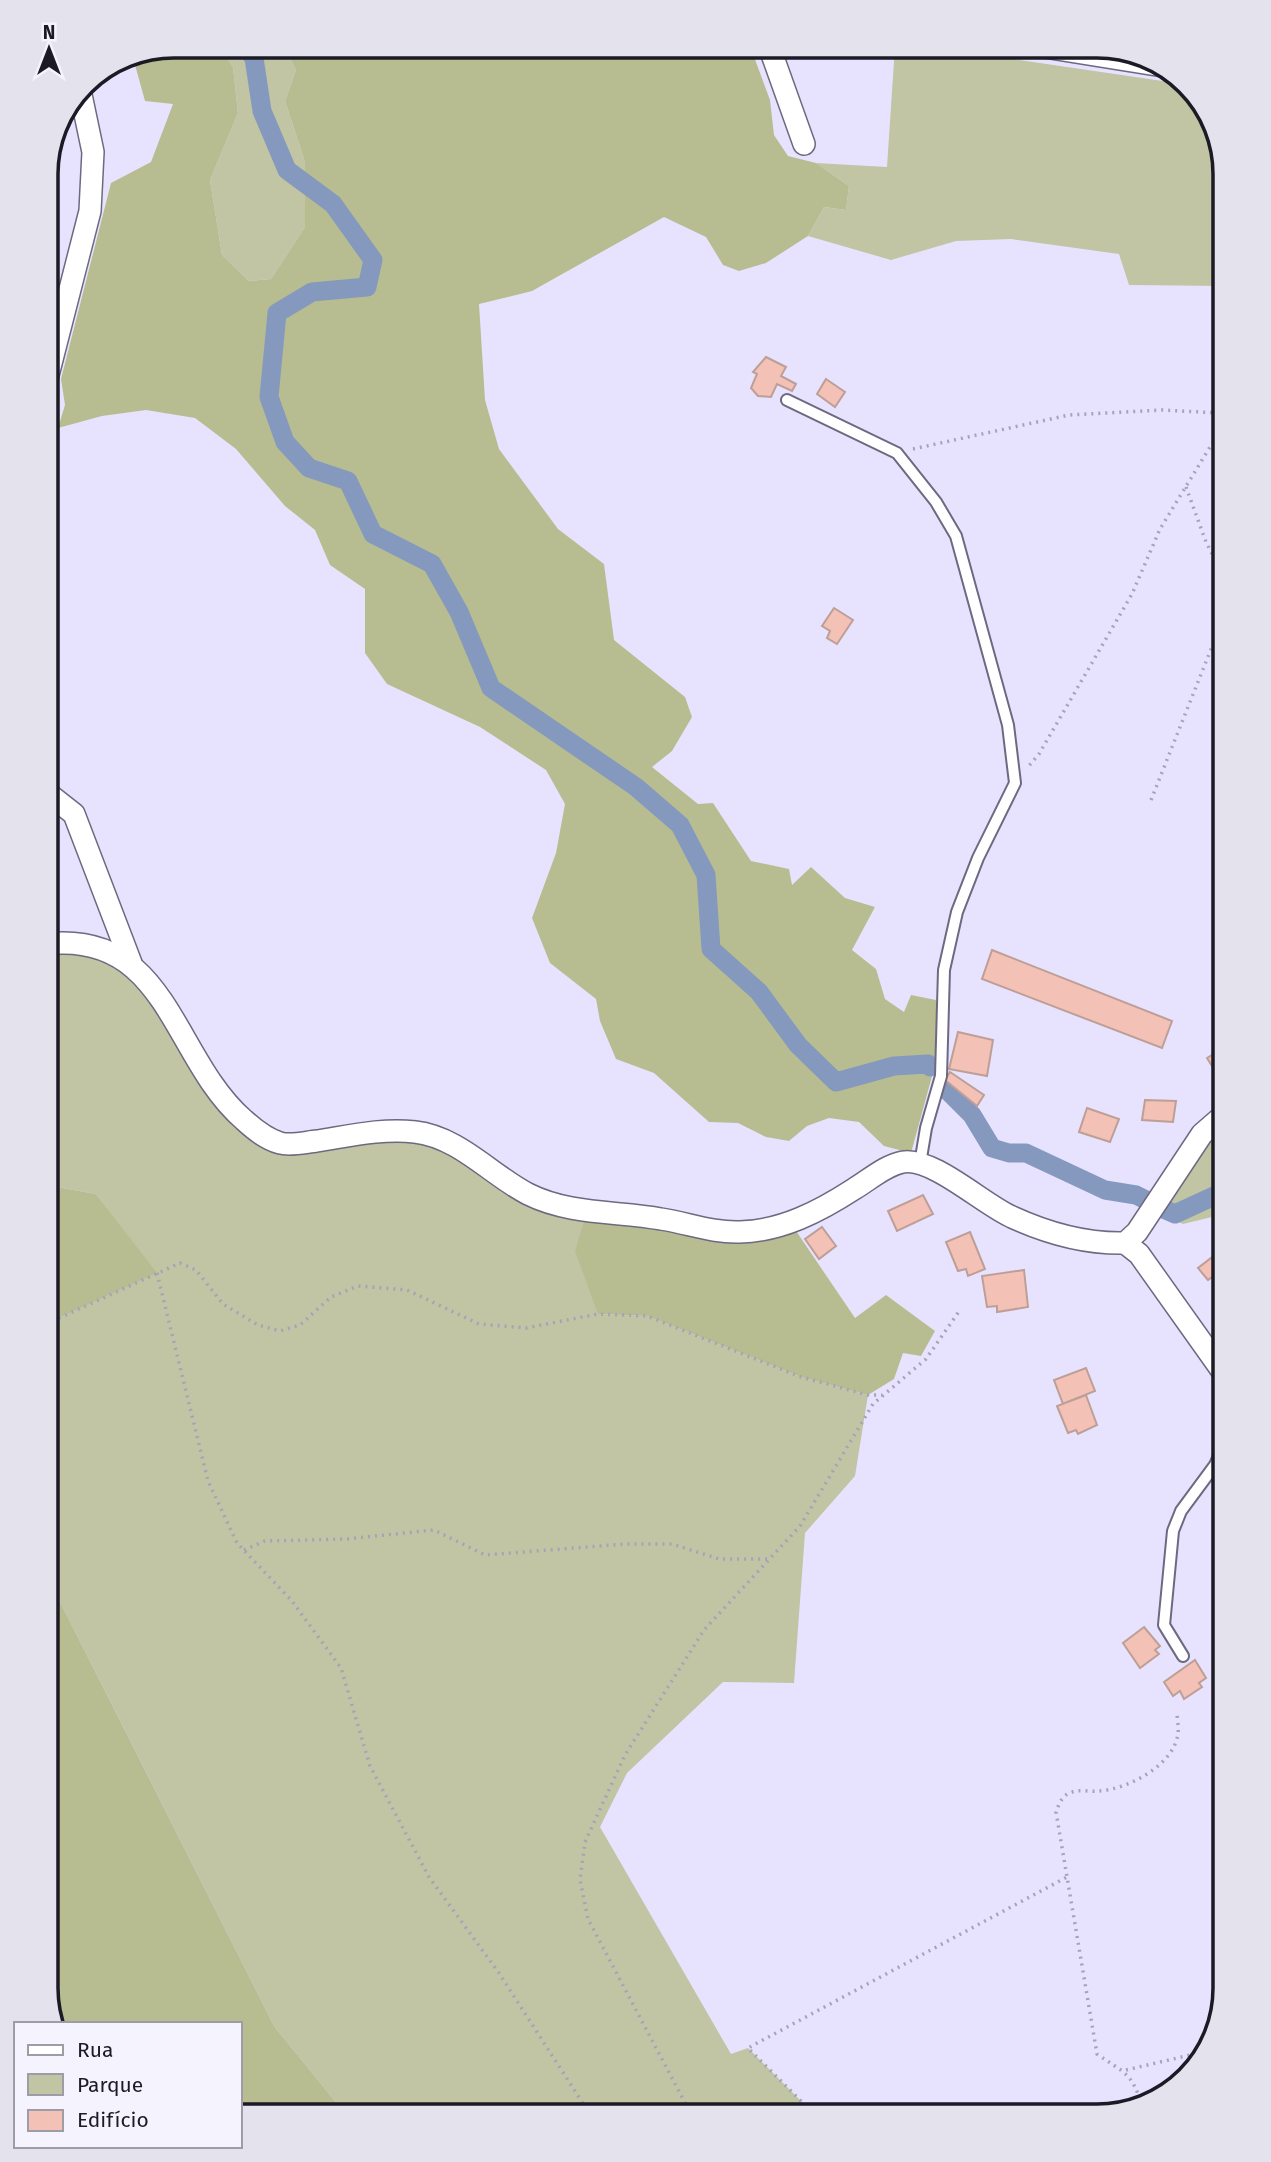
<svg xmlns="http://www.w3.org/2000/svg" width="1271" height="2162" font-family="'Fira Sans',sans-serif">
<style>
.green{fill:#c1c5a3}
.forest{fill:#b8bd91}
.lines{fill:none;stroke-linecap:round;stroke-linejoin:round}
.canal{stroke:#8599be;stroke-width:19}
.building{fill:#f3c1b5;stroke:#bd9f97;stroke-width:2}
.service-casing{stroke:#6d6981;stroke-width:14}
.minor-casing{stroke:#6d6981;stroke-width:24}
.path{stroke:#a6a3b9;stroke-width:3.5;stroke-dasharray:2 5;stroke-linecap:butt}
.service{stroke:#fff;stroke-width:10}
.minor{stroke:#fff;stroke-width:21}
.rim{fill:none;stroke:#1c1a24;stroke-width:3.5}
</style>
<rect width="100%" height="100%" fill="#e7e3ff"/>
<g class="green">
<polygon points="219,46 284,46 296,70 285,101 305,162 305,227 271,279 249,281 222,255 210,180 238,113 233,67"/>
<polygon points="895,46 924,46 1183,84 1212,117 1225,173 1225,286 1129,285 1119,254 1011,239 956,241 891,260 808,236 824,207 846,210 849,186 816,163 887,167"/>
<polygon points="46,944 131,963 260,1135 417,1132 528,1194 587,1211 598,1314 647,1316 801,1377 868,1395 855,1476 805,1533 794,1683 723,1682 627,1773 600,1827 731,2054 748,2048 816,2116 347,2116 274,2026 46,1574 46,1324 156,1273 96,1194 46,1185"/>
<polygon points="1225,1126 1225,1218 1216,1216 1183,1224 1160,1213 1214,1133"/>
</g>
<g class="forest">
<polygon points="173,46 219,46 233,67 238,113 210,180 222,255 249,281 271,279 305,227 305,162 285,101 296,70 284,46 750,46 770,100 774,135 788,156 816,163 849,186 846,210 824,207 808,236 766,263 739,271 723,265 706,237 664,217 532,291 479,304 485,400 499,449 558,529 604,564 614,640 685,697 692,717 672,751 652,767 698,804 713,803 751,861 789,869 792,885 811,867 845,898 875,907 852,950 876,969 885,999 904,1012 911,995 936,1000 937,1058 911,1153 884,1146 859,1122 829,1118 807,1126 789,1141 766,1137 738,1123 709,1122 654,1073 616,1059 600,1021 596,999 550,963 532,918 556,853 565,804 546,770 480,727 387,684 365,653 365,589 330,565 315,530 285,506 236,449 195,418 146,410 102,416 58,428 65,405 61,379 111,183 151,162 173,104 145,101 132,54"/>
<polygon points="46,1185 96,1194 157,1273 46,1324"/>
<polygon points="587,1211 708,1231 790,1222 855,1318 886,1295 935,1331 921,1356 903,1353 894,1379 868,1395 801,1377 647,1316 598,1314 575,1251"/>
<polygon points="46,1574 274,2026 347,2116 240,2116 240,2024 54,2024 46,1989 48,1783"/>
</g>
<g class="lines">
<g class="canal">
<polyline points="245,46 254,58 262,111 287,170 333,204 373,260 367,287 312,292 277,313 269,397 285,442 309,468 348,481 373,534 432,564 459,612 491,688 636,787 680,825 706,875 711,949 759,992 798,1045 836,1082 894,1066 928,1064 930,1067"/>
<polyline points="947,1090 972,1115 992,1148 1009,1153 1026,1153 1105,1190 1136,1195 1150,1202"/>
<polyline points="1159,1207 1175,1214 1225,1191"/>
</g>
</g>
<g class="building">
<polygon points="766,357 786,367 781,376 796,384 792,391 777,384 771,397 758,396 751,388 757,374 753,372"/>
<polygon points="826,379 845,392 835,407 817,394"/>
<polygon points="834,608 853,620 837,644 827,638 830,631 822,626"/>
<polygon points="992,950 1172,1021 1162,1048 982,979"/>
<polygon points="958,1032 993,1040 987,1076 949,1069"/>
<polygon points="1225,1047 1225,1073 1219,1077 1207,1058"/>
<polygon points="950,1072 984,1095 977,1106 945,1080"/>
<polygon points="1145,1100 1176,1101 1173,1122 1142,1120"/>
<polygon points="1087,1108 1119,1119 1110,1142 1079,1132"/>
<polygon points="923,1195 933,1214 897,1231 888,1211"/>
<polygon points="822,1227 836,1246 819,1259 805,1239"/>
<polygon points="970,1232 985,1269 968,1276 966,1269 958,1271 946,1242"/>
<polygon points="1215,1255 1225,1267 1208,1280 1198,1268"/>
<polygon points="1024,1270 1028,1307 997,1312 997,1306 987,1307 982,1276"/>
<polygon points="1086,1368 1095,1391 1063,1404 1054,1380"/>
<polygon points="1086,1395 1097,1425 1078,1434 1076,1430 1068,1433 1057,1406"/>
<polygon points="1144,1627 1160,1646 1155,1650 1159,1654 1140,1668 1123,1643"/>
<polygon points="1195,1660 1206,1678 1199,1683 1202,1687 1184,1699 1180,1691 1173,1696 1164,1682"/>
</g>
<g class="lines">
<g class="service-casing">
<g id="service">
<polyline points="787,400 897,453 936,502 956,536 1008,725 1015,783 978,858 957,912 944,970 941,1076 926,1128 920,1164"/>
<polyline points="1217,1117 1225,1093"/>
<polyline points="1183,1656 1164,1625 1173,1531 1181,1511 1215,1465 1225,1442"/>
</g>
</g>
<g class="minor-casing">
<g id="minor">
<polyline points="769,46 804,144"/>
<polyline points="1038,46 1169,67"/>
<polyline points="46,383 90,211 93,152 80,90"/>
<polyline points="46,792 74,814 131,963"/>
<path d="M 46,944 C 168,930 172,1058 244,1120 C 255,1130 266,1139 280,1143 C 291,1146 306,1142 317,1141 C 349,1136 383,1128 415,1132 C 459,1137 491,1175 528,1194 C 570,1215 617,1211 661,1219 C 688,1223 712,1233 740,1232 C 782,1231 820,1211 854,1189 C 869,1180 886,1165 903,1162 C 933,1157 984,1205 1012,1217 C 1049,1234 1085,1244 1125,1243 L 1137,1232 L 1202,1134 L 1225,1114"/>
<polyline points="1125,1243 1139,1254 1225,1375"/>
</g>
</g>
<g class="path">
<polyline points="913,449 1069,415 1162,410 1220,413 1224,424 1160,529 1132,594 1039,754 1027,768"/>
<polyline points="1186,487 1206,542 1225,579"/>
<polyline points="1151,800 1225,614"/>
<polyline points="157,1273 208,1481 237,1543 292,1601 341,1668 370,1766 429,1877 499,1973 591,2116"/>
<polyline points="46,1324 180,1263 196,1270 223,1304 258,1325 280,1331 300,1325 331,1297 358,1286 407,1290 479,1324 526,1328 598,1314 647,1316 801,1377 868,1395 882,1395"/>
<polyline points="244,1550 265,1541 346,1539 434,1530 485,1555 626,1544 672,1544 719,1559 770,1559"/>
<polyline points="1126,2070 1207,2051"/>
<path d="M 1142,2106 C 1132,2072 1124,2073 1097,2054 L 1056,1812 C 1059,1804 1062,1795 1072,1792 C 1080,1789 1090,1792 1099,1791 C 1128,1789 1173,1766 1178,1734 C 1179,1727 1177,1719 1177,1712"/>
<polyline points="692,2116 588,1919 580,1880 585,1842 625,1755 704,1630 800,1526 873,1404 926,1359 960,1310"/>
<polyline points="816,2116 748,2048 1067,1877"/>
</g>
<use href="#service" class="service"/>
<use href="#minor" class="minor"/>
</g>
<path d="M0 0H1271V2162H0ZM174 58H1097A116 116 0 0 1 1213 174V1988A116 116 0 0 1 1097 2104H174A116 116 0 0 1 58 1988V174A116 116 0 0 1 174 58Z" fill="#e3e2ed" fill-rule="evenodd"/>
<path class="rim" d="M174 58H1097A116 116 0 0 1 1213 174V1988A116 116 0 0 1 1097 2104H174A116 116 0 0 1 58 1988V174A116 116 0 0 1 174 58Z"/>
<rect x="14" y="2022" width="228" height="126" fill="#f4f3fe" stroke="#9e9ca7" stroke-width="2"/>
<rect x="28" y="2045" width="35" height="10" fill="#ffffff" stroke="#9e9ca7" stroke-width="2"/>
<text x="77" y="2057" font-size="21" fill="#1c1a24">Rua</text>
<rect x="28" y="2074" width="35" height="21" fill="#c1c5a3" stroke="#9e9ca7" stroke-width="2"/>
<text x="77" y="2092" font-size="21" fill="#1c1a24">Parque</text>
<rect x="28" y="2110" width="35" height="21" fill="#f3c1b5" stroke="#9e9ca7" stroke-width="2"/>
<text x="77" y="2127" font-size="21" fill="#1c1a24">Edifício</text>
<g transform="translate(49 49)" stroke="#f4f3fe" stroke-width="5" paint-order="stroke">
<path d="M0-5L12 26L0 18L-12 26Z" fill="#1c1a24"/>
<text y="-10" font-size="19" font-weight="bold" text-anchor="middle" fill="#1c1a24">N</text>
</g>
</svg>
